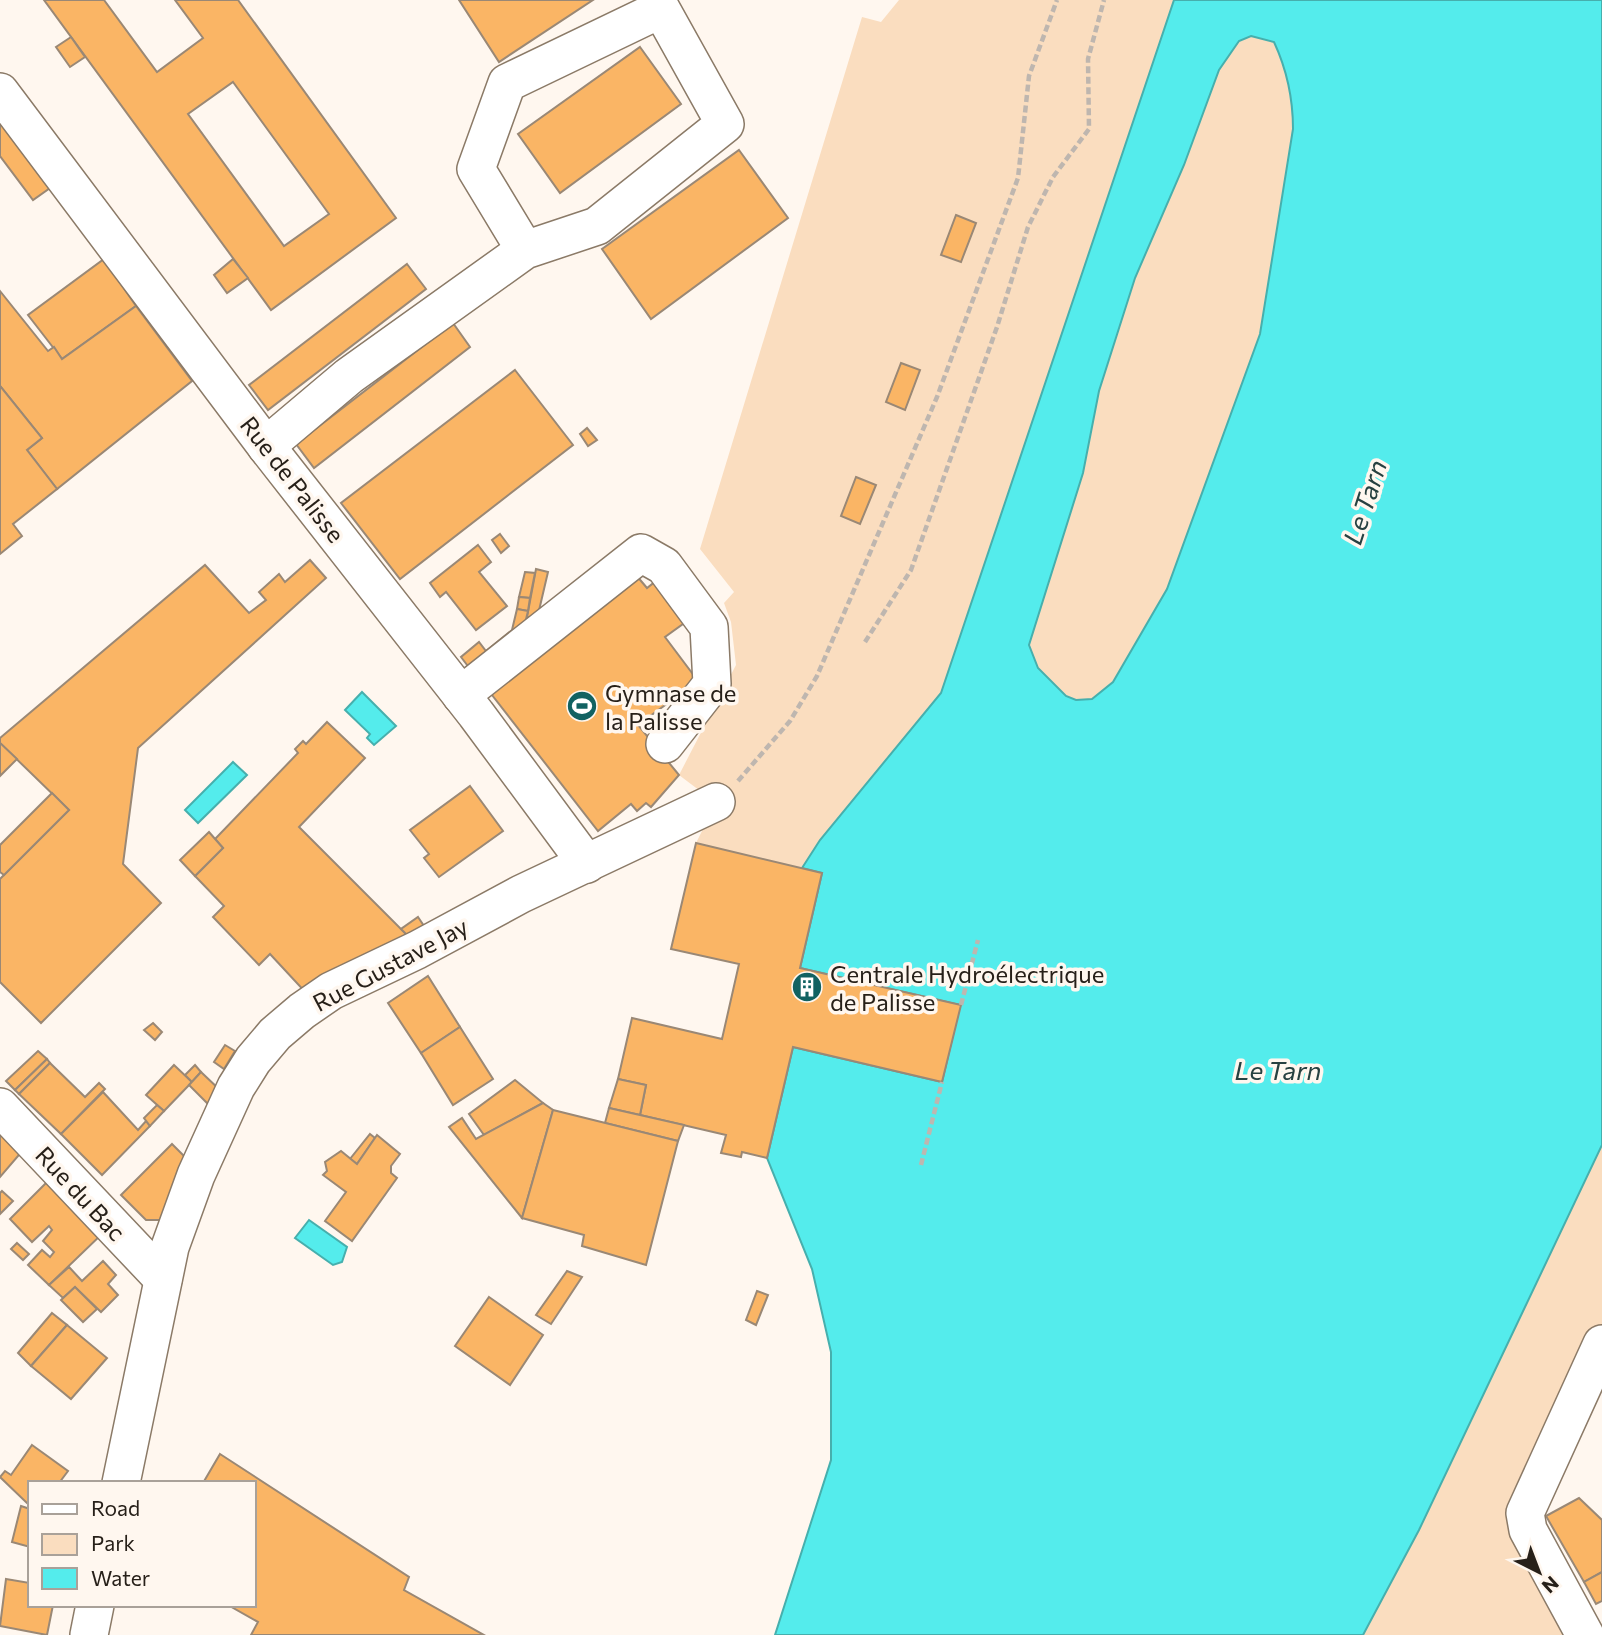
<svg xmlns="http://www.w3.org/2000/svg" width="1602" height="1635" font-family="Commissioner,sans-serif">
<style>
.green{fill:#faddbf}
.water{fill:#54ecec;stroke:#46afad;stroke-width:2;fill-rule:evenodd}
.building{fill:#fab565;stroke:#9a8875;stroke-width:2;fill-rule:evenodd}
.lines{fill:none;stroke-linecap:round;stroke-linejoin:round}
.minor-casing{stroke:#8b7a67;stroke-width:40}
.path{stroke:#beb6af;stroke-width:4.5;stroke-dasharray:7 3.5;stroke-linecap:butt}
.minor{stroke:#fff;stroke-width:37}
.labels{text-anchor:middle;dominant-baseline:central;stroke-width:7;stroke-linejoin:round;paint-order:stroke}
.street-label{font-size:24px;fill:#272019;stroke:#fff7ef}
.poi-label{font-size:24px;fill:#272019;stroke:#fff7ef;text-anchor:start}
.water-label{font-size:26px;font-style:italic;fill:#274141;stroke:#fff7ef}
</style>
<rect width="100%" height="100%" fill="#fff7ef"/>
<g class="green">
<polygon points="899,0 1174,0 941,693 820,840 802,868 696,843 716,803 679,775 736,665 731,622 724,603 734,592 700,549 862,17 881,22"/>
<path d="M 1251,36 L 1274,42 C 1287,70 1293,97 1293,129 L 1260,334 L 1167,589 L 1113,682 L 1092,699 L 1077,700 L 1066,696 L 1038,668 L 1028,645 L 1083,473 L 1099,391 L 1135,278 L 1184,165 L 1219,70 L 1239,41 Z"/>
<polygon points="1602,1145 1602,1344 1530,1495 1585,1635 1363,1635 1419,1530"/>
</g>
<g class="water">
<path d="M 1174,0 L 1602,0 L 1602,1145 L 1419,1530 L 1363,1635 L 775,1635 L 831,1460 L 831,1352 L 812,1269 L 767,1158 L 793,1047 L 942,1082 L 960,1005 L 800,968 L 822,873 L 802,868 L 820,840 L 941,693 ZM 1251,36 L 1274,42 C 1287,70 1293,97 1293,129 L 1260,334 L 1167,589 L 1113,682 L 1092,699 L 1076,700 L 1066,696 L 1038,668 L 1029,645 L 1083,473 L 1099,391 L 1135,278 L 1184,165 L 1219,70 L 1239,41 Z"/>
<polygon points="362,692 396,726 374,745 367,738 370,734 345,710"/>
<polygon points="233,762 247,775 198,823 185,810"/>
<polygon points="309,1220 347,1247 342,1262 333,1265 295,1238"/>
</g>
<g class="building">
<path d="M 44,0 L 104,0 L 157,72 L 203,38 L 175,0 L 238,0 L 396,218 L 271,310 ZM 233,82 L 329,214 L 284,246 L 188,114 Z"/>
<polygon points="459,0 593,0 499,62"/>
<polygon points="71,37 85,57 70,67 56,47"/>
<polygon points="640,47 681,104 560,193 518,134"/>
<polygon points="0,121 50,188 33,200 0,156"/>
<polygon points="739,150 788,218 651,319 602,249"/>
<polygon points="956,215 976,223 961,262 941,255"/>
<polygon points="104,259 136,306 62,359 28,315"/>
<polygon points="233,259 248,278 227,293 214,275"/>
<polygon points="407,264 426,289 268,410 249,385"/>
<polygon points="0,291 48,351 54,347 62,359 136,306 192,381 57,489 27,450 42,438 0,386"/>
<polygon points="453,323 470,347 314,468 296,444"/>
<polygon points="901,363 920,370 905,410 886,402"/>
<polygon points="515,370 573,445 400,579 341,503"/>
<polygon points="0,386 42,438 27,450 57,489 13,524 22,536 0,554"/>
<polygon points="587,428 597,440 588,446 580,434"/>
<polygon points="856,477 876,485 860,524 841,516"/>
<polygon points="500,534 509,546 501,553 492,540"/>
<polygon points="478,545 491,562 479,572 507,606 476,630 446,592 440,597 430,583"/>
<polygon points="310,560 326,578 138,748 123,864 161,903 41,1023 0,982 0,879 69,810 0,743 0,738 205,565 249,613 266,600 259,592 279,574 285,582"/>
<polygon points="536,569 548,572 537,619 527,617"/>
<polygon points="525,572 535,573 530,598 519,597"/>
<polygon points="636,575 647,588 661,577 694,616 665,637 698,681 638,725 679,775 651,807 646,803 637,811 631,804 598,831 485,686"/>
<polygon points="519,597 530,598 528,611 517,609"/>
<polygon points="517,609 528,611 522,636 474,674 461,657 479,642 486,651 512,630"/>
<polygon points="327,722 365,758 299,827 408,936 308,995 270,954 259,965 213,917 224,906 195,876 223,848 215,839 298,753 295,749 303,741 306,744"/>
<polygon points="0,743 17,759 0,776"/>
<polygon points="470,786 503,831 439,877 424,858 429,854 410,830"/>
<polygon points="52,793 69,810 4,875 0,872 0,845"/>
<polygon points="209,832 223,848 195,876 180,860"/>
<polygon points="696,843 822,873 800,968 961,1005 942,1082 793,1047 767,1158 742,1152 741,1157 721,1153 726,1135 640,1115 646,1085 618,1079 632,1018 722,1039 739,964 671,949"/>
<polygon points="418,917 424,926 408,936 401,929"/>
<polygon points="428,976 460,1027 421,1053 388,1003"/>
<polygon points="153,1023 162,1032 155,1040 144,1030"/>
<polygon points="460,1027 493,1079 453,1105 421,1053"/>
<polygon points="225,1045 235,1051 224,1069 214,1062"/>
<polygon points="38,1051 47,1059 15,1090 6,1081"/>
<polygon points="47,1059 50,1063 19,1094 15,1090"/>
<polygon points="50,1063 85,1097 99,1083 105,1089 61,1134 19,1094"/>
<polygon points="174,1065 192,1082 164,1111 146,1095"/>
<polygon points="195,1065 201,1072 192,1082 185,1075"/>
<polygon points="201,1072 222,1092 213,1109 189,1085"/>
<polygon points="618,1079 646,1085 640,1115 609,1108"/>
<polygon points="515,1080 543,1103 484,1135 469,1114"/>
<polygon points="103,1092 138,1130 146,1121 150,1126 102,1175 61,1134"/>
<polygon points="543,1103 553,1110 522,1218 449,1127 462,1118 476,1139"/>
<polygon points="157,1105 164,1111 150,1126 144,1118"/>
<polygon points="609,1108 684,1125 678,1141 605,1123"/>
<polygon points="553,1110 678,1141 646,1265 582,1246 584,1235 522,1218"/>
<polygon points="0,1125 24,1149 0,1177"/>
<polygon points="370,1134 375,1138 357,1164 350,1159"/>
<polygon points="377,1135 400,1154 391,1166 391,1173 397,1178 352,1241 325,1221 346,1192 323,1175 327,1171 325,1162 341,1151 357,1164"/>
<polygon points="172,1144 187,1159 164,1220 146,1220 121,1195"/>
<polygon points="52,1177 104,1232 49,1285 28,1265 42,1250 50,1257 54,1252 43,1241 52,1230 49,1226 32,1242 10,1219"/>
<polygon points="2,1191 13,1201 0,1214 0,1193"/>
<polygon points="17,1243 29,1254 23,1260 11,1249"/>
<polygon points="103,1261 116,1275 108,1284 118,1295 101,1312 75,1287 63,1298 49,1285 69,1267 82,1281"/>
<polygon points="567,1271 582,1277 551,1324 536,1315"/>
<polygon points="75,1287 97,1309 83,1322 61,1300"/>
<polygon points="757,1291 768,1295 756,1325 746,1320"/>
<polygon points="489,1297 543,1335 510,1385 455,1346"/>
<polygon points="52,1313 67,1325 31,1366 18,1353"/>
<polygon points="67,1325 107,1358 71,1399 31,1366"/>
<polygon points="32,1445 68,1471 59,1483 30,1483 30,1506 0,1477 5,1471 11,1475"/>
<polygon points="220,1454 409,1577 404,1590 484,1635 251,1635 258,1622 228,1605 254,1605 254,1483 203,1483"/>
<polygon points="1579,1498 1602,1520 1602,1572 1584,1582 1546,1516"/>
<polygon points="21,1506 30,1509 30,1547 12,1542"/>
<polygon points="1602,1572 1602,1601 1596,1604 1584,1582"/>
<polygon points="6,1579 30,1583 30,1605 53,1605 47,1635 0,1626"/>
</g>
<g class="lines">
<g class="minor-casing">
<g id="minor">
<polyline points="0,92 266,446 476,714 587,864"/>
<polyline points="266,446 349,376 525,250 597,226 725,124 661,9 507,83 476,169 525,250"/>
<polyline points="461,695 641,553 664,566 709,627 712,684 665,744"/>
<polyline points="0,1107 163,1279"/>
<polyline points="121,1483 170,1247 196,1175 236,1087 253,1060 275,1034 302,1011 331,991 417,950 521,894 716,802"/>
<polyline points="89,1635 95,1605"/>
<polyline points="1585,1635 1528,1530 1525,1513 1602,1344"/>
</g>
</g>
<g class="path">
<polyline points="865,642 911,570 997,327 1028,227 1053,177 1089,129 1088,59 1104,0"/>
<polyline points="738,781 790,721 817,676 937,397 1018,178 1029,76 1057,0"/>
<polyline points="961,1005 978,940"/>
<polyline points="921,1165 942,1082"/>
</g>
<use href="#minor" class="minor"/>
</g>
<defs>
<g id="stadium-disc" transform="scale(1.575)"><circle r="9.5" fill="#116262" stroke="#fff7ef"/><path d="M0-5a6.5 5 0 1 0 0 10a6.5 5 0 1 0 0-10ZM-3.5-1.8h7v3.6h-7Z" fill="#fff"/></g>
<g id="building-disc" transform="scale(1.575)"><circle r="9.5" fill="#116262" stroke="#fff7ef"/><path d="M-4-6H4V6H1V3H-1V6H-4ZM-2.5-4.3h1.7v1.8h-1.7ZM.8-4.3h1.7v1.8H.8ZM-2.5-1h1.7V.8h-1.7ZM.8-1h1.7V.8H.8Z" fill="#fff"/></g>
</defs>
<g fill-rule="evenodd">
<use href="#stadium-disc" x="582" y="706"/>
<use href="#building-disc" x="807" y="987"/>
</g>
<g class="labels">
<g class="street-label">
<text transform="translate(293 479) rotate(52)">Rue de Palisse</text>
<text transform="translate(390 964) rotate(-28)">Rue Gustave Jay</text>
<text transform="translate(81 1193) rotate(47)">Rue du Bac</text>
</g>
<g class="poi-label">
<text x="605" y="692">Gymnase de<tspan x="605" dy="28">la Palisse</tspan></text>
<text x="830" y="973">Centrale Hydroélectrique<tspan x="830" dy="28">de Palisse</tspan></text>
</g>
<g class="water-label">
<text transform="translate(1364 502) rotate(-72)">Le Tarn</text>
<text x="1278" y="1069">Le Tarn</text>
</g>
</g>
<rect x="28" y="1481" width="228" height="126" fill="#fff7ef" stroke="#a9a199" stroke-width="2"/>
<rect x="42" y="1504" width="35" height="10" fill="#ffffff" stroke="#a9a199" stroke-width="2"/>
<text x="91" y="1516" font-size="21" fill="#272019">Road</text>
<rect x="42" y="1534" width="35" height="21" fill="#faddbf" stroke="#a9a199" stroke-width="2"/>
<text x="91" y="1551" font-size="21" fill="#272019">Park</text>
<rect x="42" y="1568" width="35" height="21" fill="#54ecec" stroke="#a9a199" stroke-width="2"/>
<text x="91" y="1586" font-size="21" fill="#272019">Water</text>
<g transform="translate(1539 1572) rotate(138)" stroke="#fff7ef" stroke-width="5" paint-order="stroke">
<path d="M0-5L12 26L0 18L-12 26Z" fill="#272019"/>
<text y="-10" font-size="19" font-weight="bold" text-anchor="middle" fill="#272019">N</text>
</g>
</svg>
